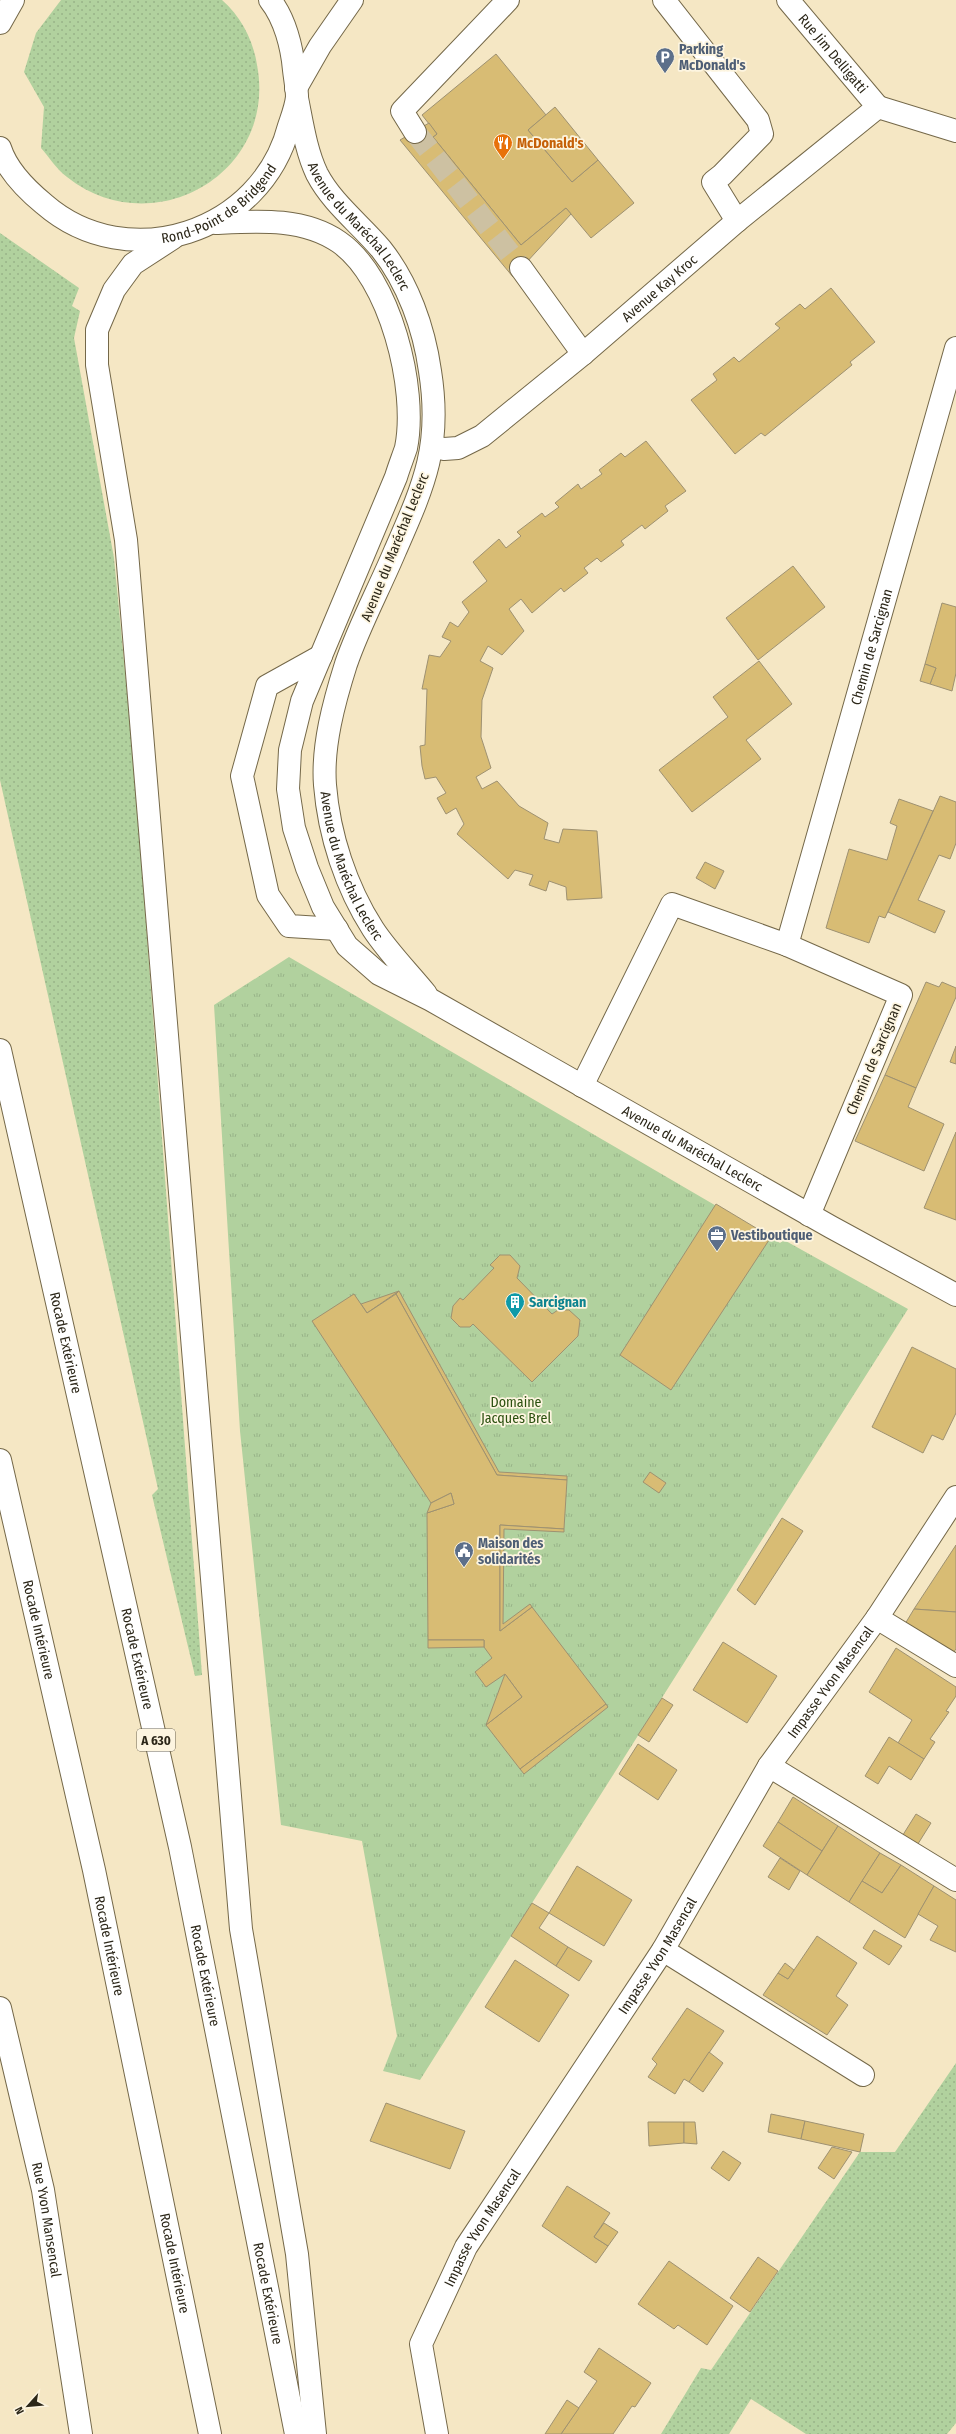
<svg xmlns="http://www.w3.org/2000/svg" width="956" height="2434" font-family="'Fira Sans Condensed',sans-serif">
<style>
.grass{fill:url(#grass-dots)}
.park{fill:url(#park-tufts)}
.building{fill:#d8bc74;stroke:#9e9171}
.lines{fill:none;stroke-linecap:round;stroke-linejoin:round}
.minor-tunnel{stroke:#cdc1a2;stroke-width:22;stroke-dasharray:22 11;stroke-linecap:butt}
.minor-casing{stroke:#746849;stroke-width:24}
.major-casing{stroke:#746849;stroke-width:24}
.highway-casing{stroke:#746849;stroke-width:24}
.minor{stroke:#fff;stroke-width:22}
.major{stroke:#fff;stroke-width:22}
.highway{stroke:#fff;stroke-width:22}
.labels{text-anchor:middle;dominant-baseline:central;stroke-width:3.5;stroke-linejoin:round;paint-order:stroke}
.shield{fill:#fdf5e0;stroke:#6b6555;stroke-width:1}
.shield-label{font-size:13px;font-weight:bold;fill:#2c2719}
.service-label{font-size:14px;font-weight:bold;fill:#4e5e75;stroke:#fdf5e0;text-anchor:start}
.street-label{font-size:14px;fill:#2c2719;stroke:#fdf5e0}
.food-label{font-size:14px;font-weight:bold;fill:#c56008;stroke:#fdf5e0;text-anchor:start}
.culture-label{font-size:14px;font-weight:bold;fill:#0d838f;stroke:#fdf5e0;text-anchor:start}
.park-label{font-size:14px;fill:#2c5110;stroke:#fdf5e0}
</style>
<defs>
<pattern id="grass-dots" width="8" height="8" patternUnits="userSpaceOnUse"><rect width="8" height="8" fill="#b1d19e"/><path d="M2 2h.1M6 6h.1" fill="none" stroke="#98b388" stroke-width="1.8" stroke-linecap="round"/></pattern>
<pattern id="park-tufts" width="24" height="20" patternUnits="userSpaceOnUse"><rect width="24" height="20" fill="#b1d19e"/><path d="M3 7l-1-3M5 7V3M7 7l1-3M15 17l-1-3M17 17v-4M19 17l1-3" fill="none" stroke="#98b388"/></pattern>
</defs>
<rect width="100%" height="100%" fill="#f5e7c4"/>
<g class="grass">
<path d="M 61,0 L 222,0 C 241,17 253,39 257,65 C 278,173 153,245 67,177 C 57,170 49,157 41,148 L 44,107 L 24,72 L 36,33 Z"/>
<polygon points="0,233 79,288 72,306 80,311 74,338 114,558 135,775 202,1675 195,1676 152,1495 158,1489 0,780"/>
<polygon points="956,2063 956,2423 947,2434 806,2434 751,2399 729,2434 661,2434 701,2368 711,2370 860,2152 895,2152"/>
</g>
<polygon class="park" points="289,957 780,1243 784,1240 908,1309 420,2080 383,2071 397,2036 362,1841 281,1825 240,1431 214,1005"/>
<g class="building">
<polygon points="496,54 546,115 528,130 572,182 598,160 634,203 591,238 566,208 521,245 433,137 437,134 422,115"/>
<polygon points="555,107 598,160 572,182 528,130"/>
<polygon points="429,123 437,134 433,137 521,245 566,208 571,214 513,277 400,140"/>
<polygon points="831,288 875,342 850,362 852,365 765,436 761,433 735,454 691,400 717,380 713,374 734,357 739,362 780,328 775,324 800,304 805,309"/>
<polygon points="646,441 686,491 665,506 668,511 645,529 642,525 621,541 624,545 601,562 597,558 584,568 588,573 564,592 561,588 532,613 521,599 509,609 524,631 502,655 488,646 480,661 493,668 482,700 481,737 491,768 476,777 482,789 497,781 519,806 548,823 544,839 559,843 563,829 597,831 602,898 567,900 566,887 549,881 546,891 529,885 533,875 515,870 508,879 457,834 464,824 456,808 446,814 437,798 446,793 436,777 425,779 422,766 420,746 425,745 427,689 422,689 429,655 440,657 451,641 442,637 450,622 458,627 469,612 462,602 487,581 473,562 499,539 506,548 521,536 517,532 542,513 545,517 559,507 555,503 578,484 581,489 602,474 599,470 621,453 625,457"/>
<polygon points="793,566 825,607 758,660 726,618"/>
<polygon points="942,603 956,607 956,673 952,691 930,684 936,668 925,664"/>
<polygon points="759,661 792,704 746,740 761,759 692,812 659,770 728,717 713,697"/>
<polygon points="925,664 936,668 930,684 920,681"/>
<polygon points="940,796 956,802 956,843 950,859 939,855 918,900 945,911 935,933 888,912"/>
<polygon points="899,799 933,811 885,918 879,916 869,943 826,928 849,849 887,860 897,826 890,823"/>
<polygon points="705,862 724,871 715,889 696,878"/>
<polygon points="926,982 939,987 942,982 956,988 956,997 916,1088 885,1075"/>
<polygon points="956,1046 956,1064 950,1062"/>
<polygon points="885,1075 916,1088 908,1107 944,1124 924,1171 855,1141"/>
<polygon points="956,1132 956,1220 924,1208"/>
<polygon points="716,1204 771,1237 671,1390 620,1355"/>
<polygon points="500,1255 510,1255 520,1266 517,1278 552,1314 558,1310 569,1310 580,1320 578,1336 532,1382 473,1324 470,1327 460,1327 451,1318 453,1306 460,1298 463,1300 494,1268 490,1265"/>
<polygon points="399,1291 499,1472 567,1476 567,1480 497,1475 396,1294"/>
<polygon points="399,1291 367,1313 361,1304"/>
<polygon points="354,1294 367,1313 396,1294 497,1475 567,1480 564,1529 500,1525 500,1631 532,1607 606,1704 520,1769 486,1725 522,1697 505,1674 486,1687 475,1672 492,1658 484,1647 484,1640 428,1640 427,1513 454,1504 451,1493 431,1503 312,1321"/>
<polygon points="912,1347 956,1369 956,1413 943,1440 932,1435 923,1453 872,1427"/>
<polygon points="650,1472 666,1483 659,1493 643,1482"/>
<polygon points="451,1493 454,1504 427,1513 431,1503"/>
<polygon points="782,1518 803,1531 755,1605 737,1590"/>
<polygon points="500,1525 564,1529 564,1532 504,1529 503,1624 530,1604 532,1607 500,1631"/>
<polygon points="956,1545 956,1612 914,1609"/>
<polygon points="914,1609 956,1612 956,1649 953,1653 905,1624"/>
<polygon points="428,1640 484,1640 484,1647 428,1648"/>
<polygon points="723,1642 777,1676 747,1723 693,1690"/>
<polygon points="896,1648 956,1687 956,1696 946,1711 949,1712 930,1739 935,1742 924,1759 898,1743 912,1720 869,1692"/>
<polygon points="505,1674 522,1697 486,1725"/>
<polygon points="662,1698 673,1705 649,1742 638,1735"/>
<polygon points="606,1704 608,1707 524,1774 520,1769"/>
<polygon points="889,1737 924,1759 911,1780 889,1766 878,1784 865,1776"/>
<polygon points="638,1744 677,1770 658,1800 619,1774"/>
<polygon points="793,1797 838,1826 822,1851 778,1822"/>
<polygon points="916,1814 931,1823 916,1847 901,1838"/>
<polygon points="778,1822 822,1851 807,1875 763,1846"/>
<polygon points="838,1826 880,1853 849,1902 807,1875"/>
<polygon points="880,1853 901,1865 882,1893 862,1881"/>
<polygon points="780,1858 800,1871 789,1890 768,1877"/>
<polygon points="901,1865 934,1886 905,1938 849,1902 862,1881 882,1893"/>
<polygon points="577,1866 632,1900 604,1946 549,1913"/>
<polygon points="934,1886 956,1900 956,1952 930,1940 938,1926 918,1914"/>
<polygon points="532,1903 549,1913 539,1928 568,1947 556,1966 511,1936"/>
<polygon points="874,1930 902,1946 889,1965 863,1948"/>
<polygon points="817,1936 857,1963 836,1996 848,2005 827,2035 763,1995 778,1973 788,1979"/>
<polygon points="568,1947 592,1961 579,1981 556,1966"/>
<polygon points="515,1960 569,1995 539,2042 485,2007"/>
<polygon points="785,1963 794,1970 788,1979 778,1973"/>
<polygon points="687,2008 724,2031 689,2082 684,2079 675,2094 648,2077 657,2064 652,2059"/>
<polygon points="709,2052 723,2063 703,2092 689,2082"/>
<polygon points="386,2103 465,2131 450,2169 370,2141"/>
<polygon points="771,2114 805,2121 801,2139 768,2132"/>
<polygon points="805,2121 864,2134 860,2152 801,2139"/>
<polygon points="648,2122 684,2122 684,2143 649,2146"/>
<polygon points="684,2122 695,2122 697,2144 684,2143"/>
<polygon points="832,2147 852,2152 834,2179 818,2168"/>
<polygon points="723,2151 741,2163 729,2181 711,2168"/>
<polygon points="567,2186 610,2213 594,2237 608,2246 596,2263 542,2226"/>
<polygon points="604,2223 618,2232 608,2246 594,2237"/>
<polygon points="758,2257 778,2271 750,2312 730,2298"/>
<polygon points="669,2261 733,2306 707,2345 678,2325 674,2329 638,2304"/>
<polygon points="599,2348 651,2383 635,2407 632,2406 613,2434 561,2434 597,2381 584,2372"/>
<polygon points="567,2400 579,2408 561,2434 545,2434"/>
</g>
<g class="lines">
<polyline class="minor-tunnel" points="415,132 521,268"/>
<g class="minor-casing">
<g id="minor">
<polyline points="664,0 758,120 762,134 722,175 713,182 737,221"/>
<path id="s1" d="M 788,0 L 878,107"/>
<path id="s2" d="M 297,98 C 302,123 306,151 317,174 C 332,203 360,224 381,249 C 408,283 424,328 430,371 C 442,446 424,485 395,551 C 379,589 359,626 346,664 C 334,702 322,746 325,785 C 329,835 346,887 373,929 C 388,952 409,973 426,994"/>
<polyline points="878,107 956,131"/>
<polyline points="415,132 402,111 508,0"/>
<path id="s3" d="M 215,223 C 256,221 303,217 339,242 C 390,277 418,389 406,448 C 403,457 399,467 396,477 L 302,701 L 290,750 L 288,789 L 294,828 L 307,868 L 323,907 L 347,946 L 379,974 L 431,1000 L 831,1227 L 956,1295"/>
<polyline points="521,268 583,354"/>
<path id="s4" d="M 433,447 L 444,449 L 458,448 L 482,436 L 583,354 L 737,221 L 878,107"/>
<polyline points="321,656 267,686 242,776 268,895 289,926 337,929"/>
<path id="s5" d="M 787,945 L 956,348"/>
<polyline points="582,1086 672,904 787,945 901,995 809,1215"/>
<polyline points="877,1618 956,1666"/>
<polyline points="769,1766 956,1880"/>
<polyline points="663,1950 863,2075"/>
<path id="s6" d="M 0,2008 L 43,2190 L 81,2434"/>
<path id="s7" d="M 437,2434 L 421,2344 L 466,2247 L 663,1950 L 769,1766 L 877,1618 L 956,1497"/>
</g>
</g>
<g class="major-casing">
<g id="major">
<polyline points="0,23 13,0"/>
<polyline points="296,88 320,46 352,0"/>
<path id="s8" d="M 0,148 C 7,170 27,190 44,204 C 128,277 262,232 289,126 C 292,117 296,107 297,97 C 297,89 295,79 294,70 C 292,47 285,19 270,0"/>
</g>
</g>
<g class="highway-casing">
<g id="highway">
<polyline points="173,238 133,264 114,290 97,330 97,365 126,540 241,1929 297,2254 315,2434"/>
<path id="s9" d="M 0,1050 L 180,1847 L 296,2434"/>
<path id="s10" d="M 0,1460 L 94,1870 L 210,2434"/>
</g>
</g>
<use href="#minor" class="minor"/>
<use href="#major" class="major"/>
<use href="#highway" class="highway"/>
</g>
<defs>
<g id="parking-pin" transform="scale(1)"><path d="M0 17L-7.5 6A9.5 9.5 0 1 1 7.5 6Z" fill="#5c6f8a" stroke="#fdf5e0"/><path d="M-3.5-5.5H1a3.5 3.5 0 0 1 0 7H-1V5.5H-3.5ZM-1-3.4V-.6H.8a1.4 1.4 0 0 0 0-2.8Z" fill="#fff"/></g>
<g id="restaurant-pin" transform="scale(1)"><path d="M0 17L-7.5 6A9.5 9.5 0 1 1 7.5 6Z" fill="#e8710a" stroke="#fdf5e0"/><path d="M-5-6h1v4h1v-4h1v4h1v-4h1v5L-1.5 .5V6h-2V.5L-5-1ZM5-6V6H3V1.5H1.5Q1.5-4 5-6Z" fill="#fff"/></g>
<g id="office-pin" transform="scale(1)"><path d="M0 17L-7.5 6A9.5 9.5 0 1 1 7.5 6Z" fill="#5c6f8a" stroke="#fdf5e0"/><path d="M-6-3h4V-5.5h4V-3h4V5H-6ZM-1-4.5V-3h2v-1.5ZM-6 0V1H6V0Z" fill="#fff"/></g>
<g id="building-pin" transform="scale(1)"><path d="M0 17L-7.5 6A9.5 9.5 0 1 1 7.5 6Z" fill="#0f9aa8" stroke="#fdf5e0"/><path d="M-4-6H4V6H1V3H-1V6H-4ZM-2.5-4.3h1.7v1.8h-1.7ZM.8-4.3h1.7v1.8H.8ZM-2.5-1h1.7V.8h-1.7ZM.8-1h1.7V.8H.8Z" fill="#fff"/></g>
<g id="civic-pin" transform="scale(1)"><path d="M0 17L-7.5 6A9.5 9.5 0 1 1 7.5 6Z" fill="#5c6f8a" stroke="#fdf5e0"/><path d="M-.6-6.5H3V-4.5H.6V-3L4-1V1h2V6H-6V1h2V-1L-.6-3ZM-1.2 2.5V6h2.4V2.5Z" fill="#fff"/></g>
</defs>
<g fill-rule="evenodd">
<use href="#parking-pin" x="665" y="57"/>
<use href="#restaurant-pin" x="503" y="143"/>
<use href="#office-pin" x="717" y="1235"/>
<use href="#building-pin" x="515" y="1302"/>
<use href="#civic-pin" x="464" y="1551"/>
</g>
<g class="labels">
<rect class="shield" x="137" y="1729" width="38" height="22" rx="3"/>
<g class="shield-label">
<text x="156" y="1740">A 630</text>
</g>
<g class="service-label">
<text x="679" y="49">Parking<tspan x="679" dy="16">McDonald's</tspan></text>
<text x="731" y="1235">Vestiboutique</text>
<text x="478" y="1543">Maison des<tspan x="478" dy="16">solidarités</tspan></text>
</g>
<g class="street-label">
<text stroke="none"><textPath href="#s1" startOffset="70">Rue Jim Delligatti</textPath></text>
<text stroke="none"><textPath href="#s8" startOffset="267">Rond-Point de Bridgend</textPath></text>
<text stroke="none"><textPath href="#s2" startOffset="146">Avenue du Maréchal Leclerc</textPath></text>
<text stroke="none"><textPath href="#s4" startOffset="283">Avenue Kay Kroc</textPath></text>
<text transform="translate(395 547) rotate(-68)">Avenue du Maréchal Leclerc</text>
<text stroke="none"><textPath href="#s5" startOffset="310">Chemin de Sarcignan</textPath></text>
<text stroke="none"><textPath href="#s2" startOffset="830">Avenue du Maréchal Leclerc</textPath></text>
<text transform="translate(874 1059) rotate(-67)">Chemin de Sarcignan</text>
<text stroke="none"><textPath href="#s3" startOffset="1287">Avenue du Maréchal Leclerc</textPath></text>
<text stroke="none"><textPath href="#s9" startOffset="300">Rocade Extérieure</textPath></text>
<text stroke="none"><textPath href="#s10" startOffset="174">Rocade Intérieure</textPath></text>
<text stroke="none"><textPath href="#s9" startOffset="624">Rocade Extérieure</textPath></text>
<text stroke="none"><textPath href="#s7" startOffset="871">Impasse Yvon Masencal</textPath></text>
<text stroke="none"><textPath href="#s10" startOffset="498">Rocade Intérieure</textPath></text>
<text stroke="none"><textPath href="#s7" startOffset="547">Impasse Yvon Masencal</textPath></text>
<text stroke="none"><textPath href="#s9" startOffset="948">Rocade Extérieure</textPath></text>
<text stroke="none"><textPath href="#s6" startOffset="217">Rue Yvon Mansencal</textPath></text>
<text stroke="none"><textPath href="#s7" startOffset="223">Impasse Yvon Masencal</textPath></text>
<text stroke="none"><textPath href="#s10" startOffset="822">Rocade Intérieure</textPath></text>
<text stroke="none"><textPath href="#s9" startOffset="1272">Rocade Extérieure</textPath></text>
</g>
<g class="food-label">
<text x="517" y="143">McDonald's</text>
</g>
<g class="culture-label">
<text x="529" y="1302">Sarcignan</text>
</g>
<g class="park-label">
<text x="516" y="1402">Domaine<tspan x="516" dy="16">Jacques Brel</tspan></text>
</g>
</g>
<g transform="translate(28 2406) rotate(243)" stroke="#fdf5e0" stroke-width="3" paint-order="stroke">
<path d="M0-3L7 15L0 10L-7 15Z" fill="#2c2719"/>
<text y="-6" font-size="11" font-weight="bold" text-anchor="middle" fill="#2c2719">N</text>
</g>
</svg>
